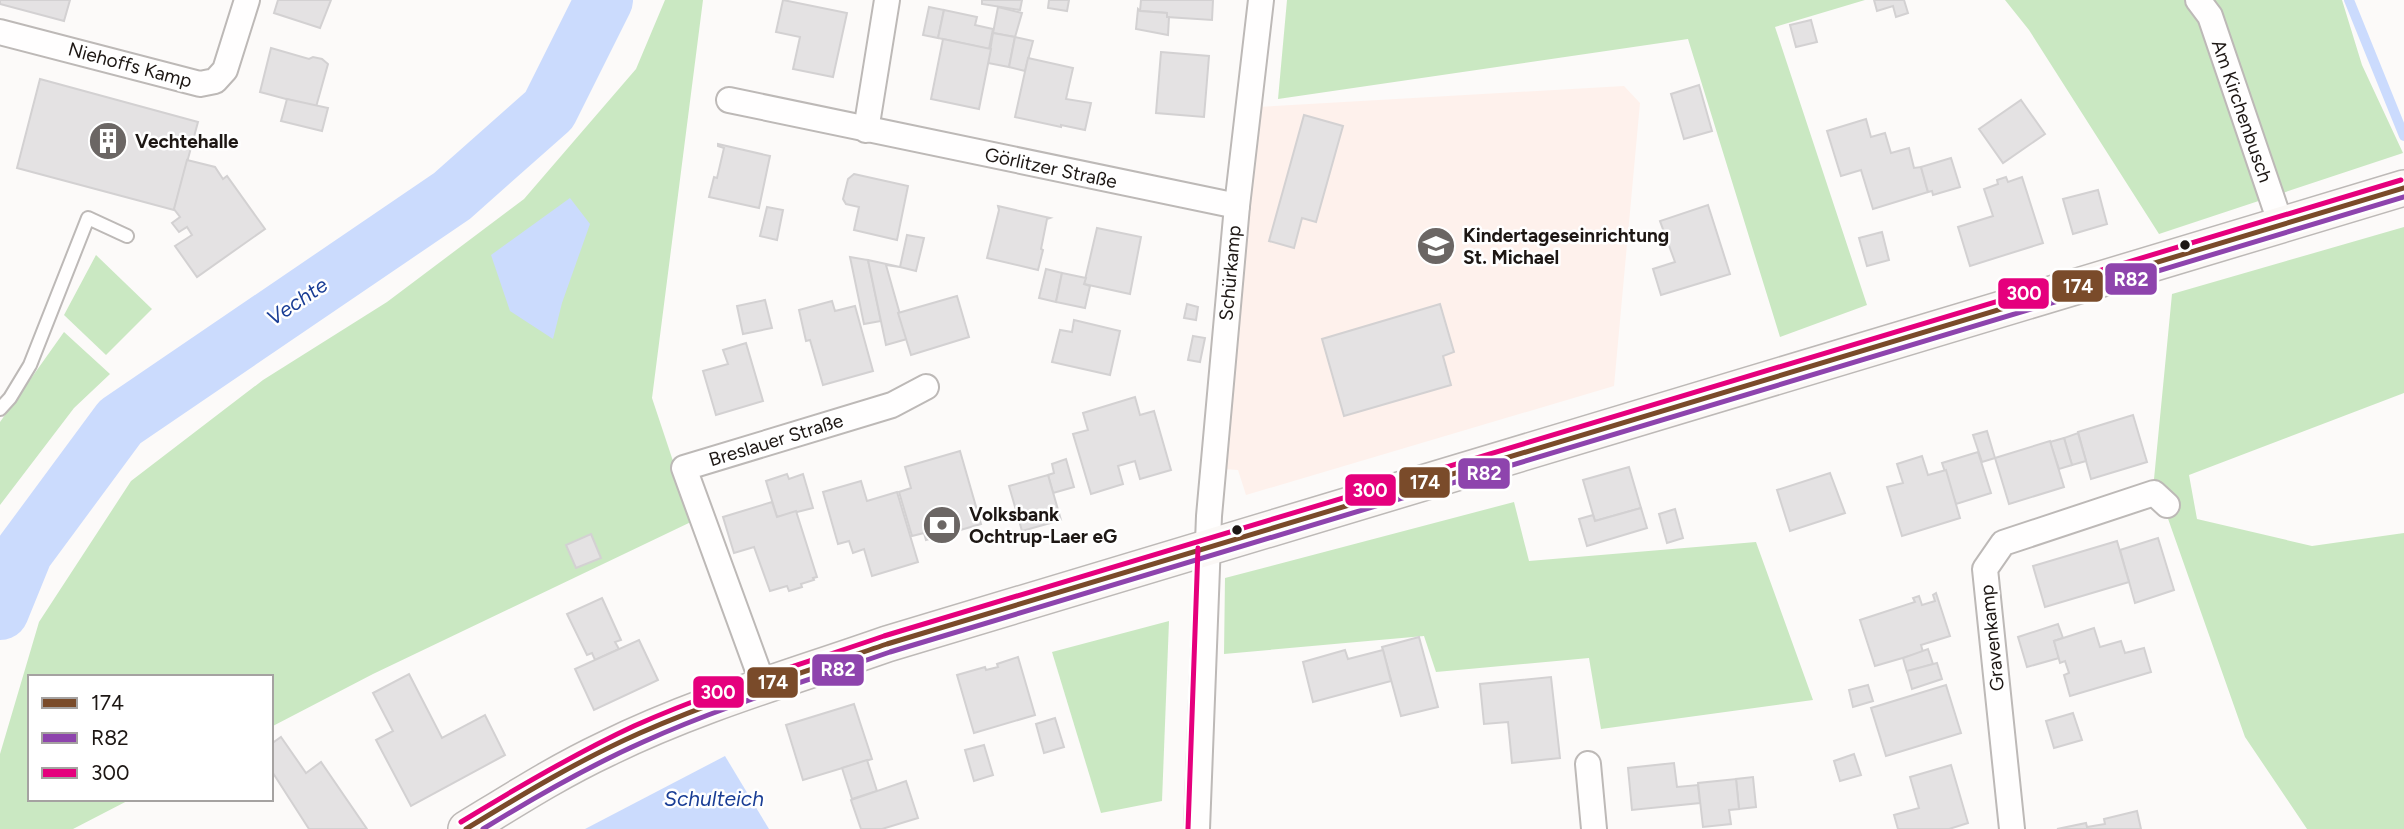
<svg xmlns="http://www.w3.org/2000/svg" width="2404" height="829" font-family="Figtree,sans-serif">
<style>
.built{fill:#fef1ec}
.green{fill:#cae8c2}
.water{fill:#cbdbfd}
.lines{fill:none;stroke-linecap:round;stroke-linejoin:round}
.stream{stroke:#cbdbfd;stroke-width:10}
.river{stroke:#cbdbfd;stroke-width:58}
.building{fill:#e4e2e3;stroke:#d3d1d2;stroke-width:2}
.service-casing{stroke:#bdb9b7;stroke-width:16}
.minor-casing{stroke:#bdb9b7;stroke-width:28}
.secondary-casing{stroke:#bdb9b7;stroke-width:38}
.service{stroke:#fffefe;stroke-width:12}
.minor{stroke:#fffefe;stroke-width:24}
.secondary{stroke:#fbf8f6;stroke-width:35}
.bus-1-casing{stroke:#fff;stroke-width:10}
.bus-2-casing{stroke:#fff;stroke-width:10}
.bus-3-casing{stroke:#fff;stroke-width:10}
.bus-1{stroke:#7a4b2a;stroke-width:5}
.bus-2{stroke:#8e44ad;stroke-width:5}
.bus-3{stroke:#e5007d;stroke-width:5}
.bus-dot{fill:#1d1714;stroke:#fff;stroke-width:2.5}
.labels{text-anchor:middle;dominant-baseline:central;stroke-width:5;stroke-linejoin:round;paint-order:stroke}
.street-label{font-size:19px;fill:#1d1714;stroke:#fff}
.poi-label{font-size:19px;font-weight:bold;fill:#1d1714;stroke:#fff;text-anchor:start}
.water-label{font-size:21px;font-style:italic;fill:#193d95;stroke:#fff}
.line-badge{stroke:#fff;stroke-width:2.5}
.badge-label{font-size:19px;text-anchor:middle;font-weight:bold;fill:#fff}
</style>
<rect width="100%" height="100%" fill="#fcfaf9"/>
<polygon class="built" points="1624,86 1640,103 1614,386 1246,495 1238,470 1224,469 1258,107"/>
<g class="green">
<polygon points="665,0 703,0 652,398 693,521 373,674 271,727 271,677 30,677 30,799 131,799 73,829 0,829 0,754 39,622 131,481 263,380 387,302 524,199 636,69"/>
<polygon points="1287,0 1865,0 1775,27 1867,305 1780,337 1688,39 1278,99"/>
<polygon points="2005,0 2342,0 2362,65 2403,153 2159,234 2029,30"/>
<polygon points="2404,227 2404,393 2189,475 2197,519 2312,546 2404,533 2404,829 2307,829 2245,737 2154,479 2172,294"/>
<polygon points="96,255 152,309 106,355 64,315"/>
<polygon points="64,332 110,374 74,408 0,505 0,422"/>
<polygon points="1514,502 1529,561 1756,542 1813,700 1601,729 1589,658 1436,672 1424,636 1224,654 1225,578"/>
<polygon points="1169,621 1162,801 1101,813 1052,652"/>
</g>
<g class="water">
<polygon points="570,198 590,224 562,303 553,339 510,311 491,255"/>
<polygon points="725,756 769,829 585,829"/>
</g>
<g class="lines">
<polyline class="stream" points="2349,0 2404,136"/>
<polyline class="river" points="0,611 24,552 120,422 452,196 549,110 604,0"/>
</g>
<g class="building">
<polygon points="0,0 70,0 64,21 0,4"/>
<polygon points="278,0 331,0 320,28 274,13"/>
<polygon points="783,0 847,13 833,77 793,69 800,37 776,32"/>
<polygon points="982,0 1022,0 1020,10 982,4"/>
<polygon points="1049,0 1069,0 1067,11 1048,8"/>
<polygon points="1141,0 1213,0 1212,20 1167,17 1167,13 1140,11"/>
<polygon points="1874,0 1904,0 1908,13 1896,17 1893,6 1877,11"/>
<polygon points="929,7 944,10 938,38 923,35"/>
<polygon points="998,7 1022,13 1015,37 993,33"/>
<polygon points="1138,9 1140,11 1167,13 1167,17 1169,17 1168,35 1136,29"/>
<polygon points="944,10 977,17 975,25 993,29 989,49 938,38"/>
<polygon points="1811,20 1817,42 1796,47 1790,25"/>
<polygon points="993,33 1015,37 1009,67 988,63"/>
<polygon points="1015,37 1033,41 1025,71 1009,67"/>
<polygon points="943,39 991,49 979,109 931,99"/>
<polygon points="271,48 309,59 313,57 322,59 328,64 316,107 260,92"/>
<polygon points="1161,52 1209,56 1204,117 1156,113"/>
<polygon points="1028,58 1073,68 1066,99 1091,103 1085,130 1061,125 1061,127 1015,117"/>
<polygon points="40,79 198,122 174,210 17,168"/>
<polygon points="1699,85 1712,131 1684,139 1671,94"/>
<polygon points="287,99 328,108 322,131 281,121"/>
<polygon points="2021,100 2045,134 2003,163 1979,129"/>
<polygon points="1304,115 1343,126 1316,222 1302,218 1294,248 1269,241"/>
<polygon points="1866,119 1871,137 1885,133 1891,153 1909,148 1914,168 1921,167 1928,192 1873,209 1861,170 1841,176 1827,131"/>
<polygon points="718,144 770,156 759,208 709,197 714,177 717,178 724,148 718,146"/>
<polygon points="1951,158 1960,187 1933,195 1932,191 1928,192 1921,167"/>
<polygon points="187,160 215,167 223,179 227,176 265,229 197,277 175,246 192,235 187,227 179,232 172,223 180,217 174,209"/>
<polygon points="854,174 908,186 897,240 854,230 859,207 846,204 843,199 848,179"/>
<polygon points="2006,177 2008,182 2022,177 2043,243 1970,266 1958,227 1993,216 1984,189 1998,184 1997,180"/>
<polygon points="2098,190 2107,224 2073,234 2063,199"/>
<polygon points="1708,205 1730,274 1661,295 1653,269 1675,262 1660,221"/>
<polygon points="998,206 1050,218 1047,219 1041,249 1043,250 1038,270 987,258 999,210"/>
<polygon points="767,207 783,210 777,240 760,236"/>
<polygon points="1097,228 1141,237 1130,294 1084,284"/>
<polygon points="1882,232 1889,260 1867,266 1859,238"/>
<polygon points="907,235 924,238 916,271 900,267"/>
<polygon points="850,257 868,260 881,321 864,324"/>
<polygon points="868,260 900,267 886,265 907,339 886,345"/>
<polygon points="1046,269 1062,273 1056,302 1039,298"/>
<polygon points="1062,273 1086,278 1084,284 1090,286 1085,308 1056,302"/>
<polygon points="957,296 969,337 911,355 898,313"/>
<polygon points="765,300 772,328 743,334 737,306"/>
<polygon points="832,301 835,311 855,306 873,371 823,385 810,340 806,341 799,310"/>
<polygon points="1187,304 1198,307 1196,320 1184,318"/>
<polygon points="1440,304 1454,352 1443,356 1451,385 1344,416 1322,339"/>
<polygon points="1074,320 1120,331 1110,375 1052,362 1060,330 1072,332"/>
<polygon points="1193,336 1205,338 1200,362 1188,360"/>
<polygon points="746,343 763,401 716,415 703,371 728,364 723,350"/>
<polygon points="1135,397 1140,415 1154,411 1171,470 1140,479 1135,461 1118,466 1123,484 1091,494 1073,434 1088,430 1083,413"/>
<polygon points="2133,415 2147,462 2091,479 2078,432"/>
<polygon points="1987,431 1995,458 1982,462 1973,435"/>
<polygon points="2078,433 2086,461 2072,465 2064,438"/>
<polygon points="2064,438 2072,465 2059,469 2050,442"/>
<polygon points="2050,441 2064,487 2009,504 1995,458"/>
<polygon points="960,451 981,524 926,540 924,533 912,536 899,492 911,488 905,467"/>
<polygon points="1978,452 1991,493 1956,504 1942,463"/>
<polygon points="1922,456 1928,475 1946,470 1960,518 1902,536 1887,487 1903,483 1897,464"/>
<polygon points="1066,459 1074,487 1053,493 1048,475 1054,473 1052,464"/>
<polygon points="1629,467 1641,508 1595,521 1583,480"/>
<polygon points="1830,473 1845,513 1790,531 1777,490"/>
<polygon points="787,474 789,479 803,474 813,508 777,517 766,481"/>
<polygon points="1048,475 1061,520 1022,531 1009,486"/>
<polygon points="861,481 867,501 897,492 918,562 872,576 864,549 853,553 849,541 838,544 823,492"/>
<polygon points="772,502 777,517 796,511 817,577 813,578 814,580 801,584 802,587 789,591 787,586 770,591 754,547 734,553 723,517"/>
<polygon points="1641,508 1647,528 1587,546 1579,519 1593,515 1595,521"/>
<polygon points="1675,509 1683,538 1667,543 1659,514"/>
<polygon points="591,534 601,558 576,568 566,545"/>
<polygon points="2158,538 2174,590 2135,603 2120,550"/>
<polygon points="2117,541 2129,582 2045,607 2033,566"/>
<polygon points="1936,593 1950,636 1921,645 1923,652 1875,666 1860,620 1915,602 1913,598 1919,596 1922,605 1935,601 1933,595"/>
<polygon points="602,598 621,640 615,642 619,649 595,660 592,653 587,655 567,614"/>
<polygon points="2058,624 2063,638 2054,641 2059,658 2027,667 2018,637"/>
<polygon points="2094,628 2100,647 2121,641 2125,653 2144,648 2151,672 2070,696 2064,675 2069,673 2065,661 2060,663 2054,641"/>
<polygon points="1419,637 1438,707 1401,716 1382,647"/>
<polygon points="639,640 658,680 594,710 575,669"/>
<polygon points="1928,649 1933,664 1907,672 1903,658"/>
<polygon points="1345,650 1348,659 1383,650 1391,681 1313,702 1303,662"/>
<polygon points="1018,657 1035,715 974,733 957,675 985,667 986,670 998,667 997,664"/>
<polygon points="1937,663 1942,679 1912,689 1907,671"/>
<polygon points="409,674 442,738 485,715 505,755 411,806 376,740 393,731 373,693"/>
<polygon points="1551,677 1560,758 1512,763 1508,722 1484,724 1480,684"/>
<polygon points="1868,685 1873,701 1853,707 1849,690"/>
<polygon points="1946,685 1961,733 1886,756 1871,708"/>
<polygon points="854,704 872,759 803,780 786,725"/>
<polygon points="2073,713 2082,740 2054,748 2046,721"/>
<polygon points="1055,718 1064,747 1044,753 1036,724"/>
<polygon points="281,737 306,773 321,762 367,829 309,829 271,770 271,744"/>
<polygon points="984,745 993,775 974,781 965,750"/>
<polygon points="1854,754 1861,775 1840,781 1834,761"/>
<polygon points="867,760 877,791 852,799 842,768"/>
<polygon points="1674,763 1677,787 1698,785 1700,803 1632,810 1628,768"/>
<polygon points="1951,765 1968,823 1949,829 1898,829 1894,815 1919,808 1910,777"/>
<polygon points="1753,777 1756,807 1739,809 1736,779"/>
<polygon points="1736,779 1739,809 1729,810 1731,824 1703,827 1698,783"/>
<polygon points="906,781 918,818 882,829 861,829 851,800"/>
<polygon points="2137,811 2141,829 2057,829 2086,823 2087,827 2105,824 2104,819"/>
</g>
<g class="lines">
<g class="service-casing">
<polyline id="service" points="0,409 10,398 30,365 88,218 127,236"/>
</g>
<g class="minor-casing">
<g id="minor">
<polyline points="2198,0 2210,16 2281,225"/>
<polyline points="0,32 200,84 215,81 225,70 247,0"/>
<polyline points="729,100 1237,206"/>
<polyline points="866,130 887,0"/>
<polyline points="764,687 684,468 892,405 926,387"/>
<polyline points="1588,764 1594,829"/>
<polyline points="1197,829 1209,516 1237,206 1261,0"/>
<polyline points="2012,829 1985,569 2003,543 2154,493 2167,505"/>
</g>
</g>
<g class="secondary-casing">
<path id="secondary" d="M 466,829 C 512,801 557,772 606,749 C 695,705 793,677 887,644 L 2404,188"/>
</g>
<use href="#service" class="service"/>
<use href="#minor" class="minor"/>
<use href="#secondary" class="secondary"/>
<g class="bus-1-casing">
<path id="bus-1" d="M 466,829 C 523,794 579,760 640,733 C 720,698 804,672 887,644 L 2404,188"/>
</g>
<g class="bus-2-casing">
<path id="bus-2" d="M 483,829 C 535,797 587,767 643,742 C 722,706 807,681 890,652 L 2404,197"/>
</g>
<g class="bus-3-casing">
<g id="bus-3">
<path d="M 461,822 C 518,787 574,754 634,726 C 714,690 800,665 884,636 L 2401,180"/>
<polyline points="1188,829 1198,548"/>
</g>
</g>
<use href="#bus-1" class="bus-1"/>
<use href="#bus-2" class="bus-2"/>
<use href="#bus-3" class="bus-3"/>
</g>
<defs>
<g id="building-disc" transform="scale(2.0125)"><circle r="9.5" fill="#6b6664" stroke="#fff"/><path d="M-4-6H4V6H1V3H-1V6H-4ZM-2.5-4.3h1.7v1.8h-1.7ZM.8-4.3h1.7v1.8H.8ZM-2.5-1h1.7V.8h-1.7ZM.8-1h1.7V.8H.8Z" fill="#fff"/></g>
<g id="school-disc" transform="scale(2.0125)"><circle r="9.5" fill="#6b6664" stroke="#fff"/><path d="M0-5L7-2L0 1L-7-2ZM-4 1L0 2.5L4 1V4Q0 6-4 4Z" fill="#fff"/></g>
<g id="bank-disc" transform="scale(2.0125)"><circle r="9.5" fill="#6b6664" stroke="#fff"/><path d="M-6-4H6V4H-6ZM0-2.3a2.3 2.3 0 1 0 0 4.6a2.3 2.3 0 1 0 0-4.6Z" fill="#fff"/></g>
</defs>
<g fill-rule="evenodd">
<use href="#building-disc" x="108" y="141"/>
<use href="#school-disc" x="1436" y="246"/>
<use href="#bank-disc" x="942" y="525"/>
</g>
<g class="bus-dot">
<circle cx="2185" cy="245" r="6"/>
<circle cx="1237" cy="530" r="6"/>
</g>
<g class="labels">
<g class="street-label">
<text transform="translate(130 65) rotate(15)">Niehoffs Kamp</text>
<text transform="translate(2242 111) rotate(71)">Am Kirchenbusch</text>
<text transform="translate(1051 168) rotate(12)">Görlitzer Straße</text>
<text transform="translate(1230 273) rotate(-85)">Schürkamp</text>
<text transform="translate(776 440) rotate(-17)">Breslauer Straße</text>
<text transform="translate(1992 638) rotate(-96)">Gravenkamp</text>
</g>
<g class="poi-label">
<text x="135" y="141">Vechtehalle</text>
<text x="1463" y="235">Kindertageseinrichtung<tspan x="1463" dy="22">St. Michael</tspan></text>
<text x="969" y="514">Volksbank<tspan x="969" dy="22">Ochtrup-Laer eG</tspan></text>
</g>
<g class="water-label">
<text transform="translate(297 301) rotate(-34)">Vechte</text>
<text x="714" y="798">Schulteich</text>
</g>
</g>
<g class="line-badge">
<rect x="2104" y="262" width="54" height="34" rx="7" fill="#8e44ad"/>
<rect x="2051" y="269" width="53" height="34" rx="7" fill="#7a4b2a"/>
<rect x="1997" y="277" width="53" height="33" rx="7" fill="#e5007d"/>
<rect x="1457" y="457" width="54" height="33" rx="7" fill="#8e44ad"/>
<rect x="1398" y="466" width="53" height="33" rx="7" fill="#7a4b2a"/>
<rect x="1344" y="473" width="53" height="34" rx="7" fill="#e5007d"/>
<rect x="811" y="653" width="54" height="34" rx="7" fill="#8e44ad"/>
<rect x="746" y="666" width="53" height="33" rx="7" fill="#7a4b2a"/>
<rect x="692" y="675" width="53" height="34" rx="7" fill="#e5007d"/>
</g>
<g class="badge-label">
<text x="2131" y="286">R82</text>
<text x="2078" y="293">174</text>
<text x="2024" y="300">300</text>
<text x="1484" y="480">R82</text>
<text x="1425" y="489">174</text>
<text x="1370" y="497">300</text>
<text x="838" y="676">R82</text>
<text x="773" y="689">174</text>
<text x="718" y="699">300</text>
</g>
<rect x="28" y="675" width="245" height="126" fill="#ffffff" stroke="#a5a2a1" stroke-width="2"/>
<rect x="42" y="698" width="35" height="10" fill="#7a4b2a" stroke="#a5a2a1" stroke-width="2"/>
<text x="91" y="710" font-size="21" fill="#1d1714">174</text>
<rect x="42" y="733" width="35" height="10" fill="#8e44ad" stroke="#a5a2a1" stroke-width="2"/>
<text x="91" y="745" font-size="21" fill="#1d1714">R82</text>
<rect x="42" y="768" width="35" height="10" fill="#e5007d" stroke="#a5a2a1" stroke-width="2"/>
<text x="91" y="780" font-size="21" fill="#1d1714">300</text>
</svg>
